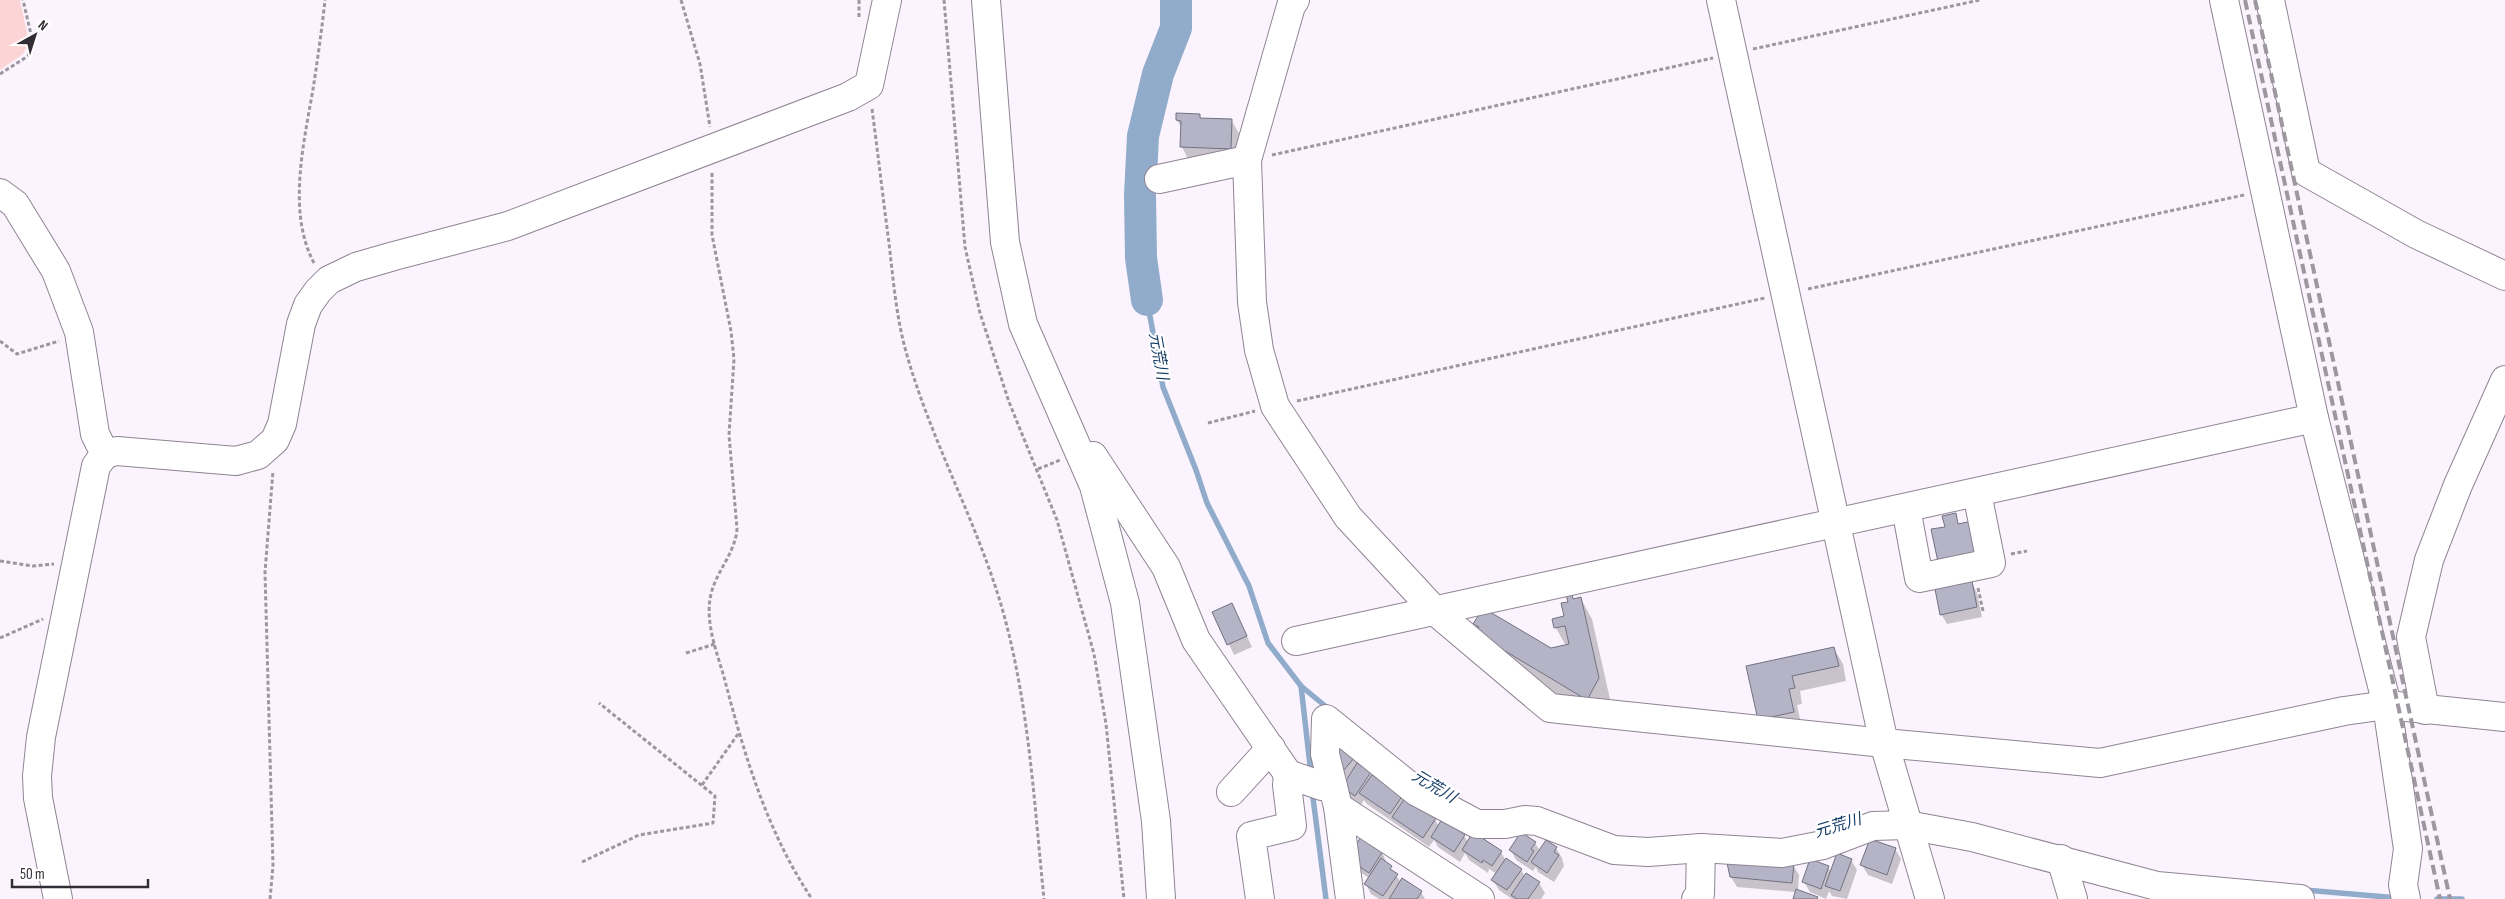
<svg xmlns="http://www.w3.org/2000/svg" width="2505" height="899" font-family="'Sofia Sans Condensed','Noto Sans JP',sans-serif">
<style>
.green{fill:#fbd5d5}
.shadow{fill:#0003}
.lines{fill:none;stroke-linecap:round;stroke-linejoin:round}
.stream{stroke:#91abcb;stroke-width:5.5}
.river{stroke:#91abcb;stroke-width:32}
.building{fill:#b4b4c6;stroke:#717182}
.minor-casing{stroke:#8f8493;stroke-width:30}
.path{stroke:#9c969e;stroke-width:3;stroke-dasharray:4 2.5;stroke-linecap:butt}
.minor{stroke:#fff;stroke-width:28}
.rail{stroke:#9d97a0;stroke-width:4;stroke-dasharray:10 5;stroke-linecap:butt}
.labels{text-anchor:middle;dominant-baseline:central;stroke-width:4;stroke-linejoin:round;paint-order:stroke}
.water-label{font-size:16px;font-style:italic;fill:#1a3f69;stroke:#fff}
</style>
<rect width="100%" height="100%" fill="#fbf4fe"/>
<polygon class="green" points="0,0 20,0 29,42 23,54 0,70"/>
<g class="shadow">
<polygon points="1199,115 1201,119 1231,120 1240,135 1240,164 1190,163 1182,147 1182,129 1177,120"/>
<polygon points="1972,583 1977,593 1982,617 1947,624 1941,614"/>
<polygon points="1572,595 1574,600 1581,599 1592,619 1610,699 1599,719 1488,653 1475,624 1550,650 1566,646 1556,628 1566,617"/>
<polygon points="1232,604 1252,647 1234,655 1214,612"/>
<polygon points="1834,649 1843,664 1846,681 1800,691 1802,704 1797,705 1802,728 1768,735 1748,667"/>
<polygon points="1354,758 1359,766 1402,796 1404,801 1435,819 1439,827 1464,836 1468,842 1501,852 1506,861 1521,870 1525,876 1539,883 1545,893 1541,899 1512,899 1499,890 1493,880 1497,874 1489,869 1488,873 1469,860 1465,853 1460,862 1438,847 1434,840 1429,847 1367,804 1364,800 1361,805 1349,797 1343,787 1348,779 1337,765"/>
<polygon points="1362,839 1382,852 1387,864 1401,882 1421,892 1425,899 1379,899 1371,894 1366,884 1369,878 1351,866 1355,848"/>
<polygon points="1535,843 1540,851 1556,848 1562,858 1564,866 1554,882 1538,872 1536,867 1533,871 1516,860 1511,850"/>
<polygon points="1895,849 1901,859 1892,884 1868,875 1862,865"/>
<polygon points="1851,860 1857,870 1847,899 1832,896 1829,891 1826,899 1810,892 1804,882 1828,867 1831,872"/>
<polygon points="1793,865 1799,875 1798,891 1818,899 1794,899 1796,892 1737,887 1731,877"/>
</g>
<g class="lines">
<g class="stream">
<polyline points="1147,300 1163,387 1196,470 1207,503 1249,586 1268,643 1301,686 1330,710"/>
<polyline points="1301,686 1311,774"/>
<polyline points="1312,790 1326,899"/>
<polyline points="2305,890 2398,898"/>
<polyline points="2437,899 2462,899"/>
</g>
<polyline class="river" points="1147,300 1141,258 1140,195 1143,136 1158,74 1176,28 1176,0"/>
</g>
<g class="building">
<polygon points="1176,113 1200,114 1200,118 1232,119 1231,149 1180,147 1181,121 1176,120"/>
<polygon points="1956,513 1958,524 1972,521 1979,554 1938,562 1931,529 1945,527 1942,516"/>
<polygon points="1965,577 1966,582 1972,581 1977,607 1940,615 1935,589"/>
<polygon points="1572,594 1573,599 1581,597 1599,678 1587,700 1475,633 1479,627 1473,624 1480,613 1490,612 1551,648 1569,644 1565,626 1554,628 1552,619 1564,616 1561,603 1568,602 1566,595"/>
<polygon points="1232,603 1247,636 1227,645 1212,612"/>
<polygon points="1834,647 1839,666 1792,676 1795,688 1789,689 1794,712 1758,720 1746,666"/>
<polygon points="1338,743 1355,757 1343,771 1335,764"/>
<polygon points="1357,763 1371,772 1355,796 1342,787"/>
<polygon points="1372,775 1403,795 1390,814 1359,793"/>
<polygon points="1405,798 1436,818 1423,838 1392,817"/>
<polygon points="1442,819 1465,835 1454,852 1431,837"/>
<polygon points="1473,832 1502,851 1492,866 1483,860 1482,863 1462,850"/>
<polygon points="1521,832 1536,842 1531,849 1534,851 1527,862 1509,850"/>
<polygon points="1361,837 1383,851 1369,873 1344,856 1355,846"/>
<polygon points="1870,839 1896,848 1887,875 1860,865"/>
<polygon points="1546,840 1557,847 1554,852 1559,855 1547,873 1531,862"/>
<polygon points="1837,853 1852,859 1840,891 1825,886"/>
<polygon points="1381,858 1392,866 1390,869 1398,874 1383,896 1364,884"/>
<polygon points="1506,858 1522,869 1507,890 1491,880"/>
<polygon points="1726,858 1794,864 1792,883 1730,877"/>
<polygon points="1810,859 1829,866 1821,889 1802,882"/>
<polygon points="1526,873 1540,882 1528,899 1517,899 1511,895"/>
<polygon points="1402,878 1422,891 1417,899 1389,899"/>
<polygon points="1796,889 1818,897 1817,899 1793,899"/>
</g>
<g class="lines">
<g class="minor-casing">
<g id="minor">
<polyline points="986,0 1005,242 1023,324 1094,486 1125,603 1156,821 1161,899"/>
<polyline points="1295,0 1291,6 1247,160 1252,302 1259,350 1275,406 1348,517 1435,611 1550,708 1884,743 2100,763 2344,711 2387,705 2505,717"/>
<polyline points="1721,0 1884,743 1930,899"/>
<polyline points="2224,0 2314,418 2387,705 2408,849 2403,885 2406,899"/>
<polyline points="2270,0 2306,172 2416,234 2505,276"/>
<polyline points="1159,179 1247,160"/>
<polyline points="0,193 15,204 56,271 79,332 95,434 105,454"/>
<polyline points="1093,456 1166,567 1196,640 1288,774 1322,786 1333,787"/>
<polyline points="1906,508 1919,578 1991,563 1977,493"/>
<polyline points="1296,641 2314,418"/>
<polyline points="2425,710 2411,637 2429,560 2458,485 2505,380"/>
<polyline points="1231,792 1271,748"/>
<polyline points="1338,807 1325,754 1326,719 1417,792 1477,824 1505,824 1525,820 1537,821 1614,850 1648,852 1701,848 1782,853 1823,845 1873,826 1907,825 1972,837 2157,886 2300,899"/>
<polyline points="2061,859 2073,899"/>
<polyline points="58,899 38,798 37,776 41,737 96,466 105,454 117,451 236,461 258,455 275,440 282,424 301,324 308,305 318,291 329,280 356,267 394,256 508,226 848,97 869,85 887,0"/>
<polyline points="1260,899 1251,836 1292,826 1287,785 1288,774"/>
<polyline points="1350,899 1338,807 1480,899"/>
<polyline points="1696,899 1700,894 1701,848"/>
</g>
</g>
<g class="path">
<polyline points="681,0 700,64 710,127"/>
<polyline points="859,0 859,17"/>
<polyline points="944,0 965,247 980,313 1009,402 1057,520 1094,654 1106,724 1124,899"/>
<polyline points="1753,49 1980,0"/>
<polyline points="0,74 28,56 33,43 23,0"/>
<path d="M 872,109 C 878,154 883,198 889,243 C 893,278 896,314 905,348 C 929,437 976,519 1002,608 C 1029,703 1034,802 1044,899"/>
<polyline points="1272,155 1713,58"/>
<path d="M 712,173 L 712,235 L 731,331 L 734,359 L 729,435 L 737,529 C 735,555 714,573 710,599 C 706,625 717,653 724,677 C 744,754 767,832 812,899"/>
<path d="M 314,263 C 286,210 305,139 314,83 C 318,56 322,28 325,0"/>
<polyline points="1808,289 2244,195"/>
<polyline points="0,341 17,354 59,341"/>
<polyline points="1297,401 1765,298"/>
<polyline points="1208,423 1255,411"/>
<polyline points="1038,469 1060,460"/>
<polyline points="2011,554 2027,551"/>
<polyline points="0,561 33,566 54,564"/>
<polyline points="1978,588 1983,611"/>
<polyline points="0,638 43,619"/>
<polyline points="686,653 715,644"/>
<polyline points="702,785 738,734"/>
<polyline points="582,862 639,835 713,823 715,796 599,703"/>
<polyline points="270,899 273,866 265,572 273,471"/>
</g>
<use href="#minor" class="minor"/>
<g class="rail">
<polyline points="2245,0 2440,899"/>
<polyline points="2255,0 2450,899"/>
</g>
</g>
<g class="labels">
<g class="water-label">
<text transform="translate(1158 356) rotate(80)">元荒川</text>
<text transform="translate(1434 787) rotate(31)">元荒川</text>
<text transform="translate(1838 826) rotate(-17)">元荒川</text>
</g>
</g>
<g transform="translate(35 35) rotate(39)" stroke="#ffffff" stroke-width="4" paint-order="stroke">
<path d="M0-4L9 19L0 12L-9 19Z" fill="#322d34"/>
<text y="-8" font-size="14" font-weight="bold" text-anchor="middle" fill="#322d34">N</text>
</g>
<path d="M12 879v8h136v-8" fill="none" stroke="#322d34" stroke-width="2.5"/>
<text x="20" y="879" font-size="15" fill="#322d34" stroke="#ffffff" stroke-width="4" paint-order="stroke">50 m</text>
</svg>
